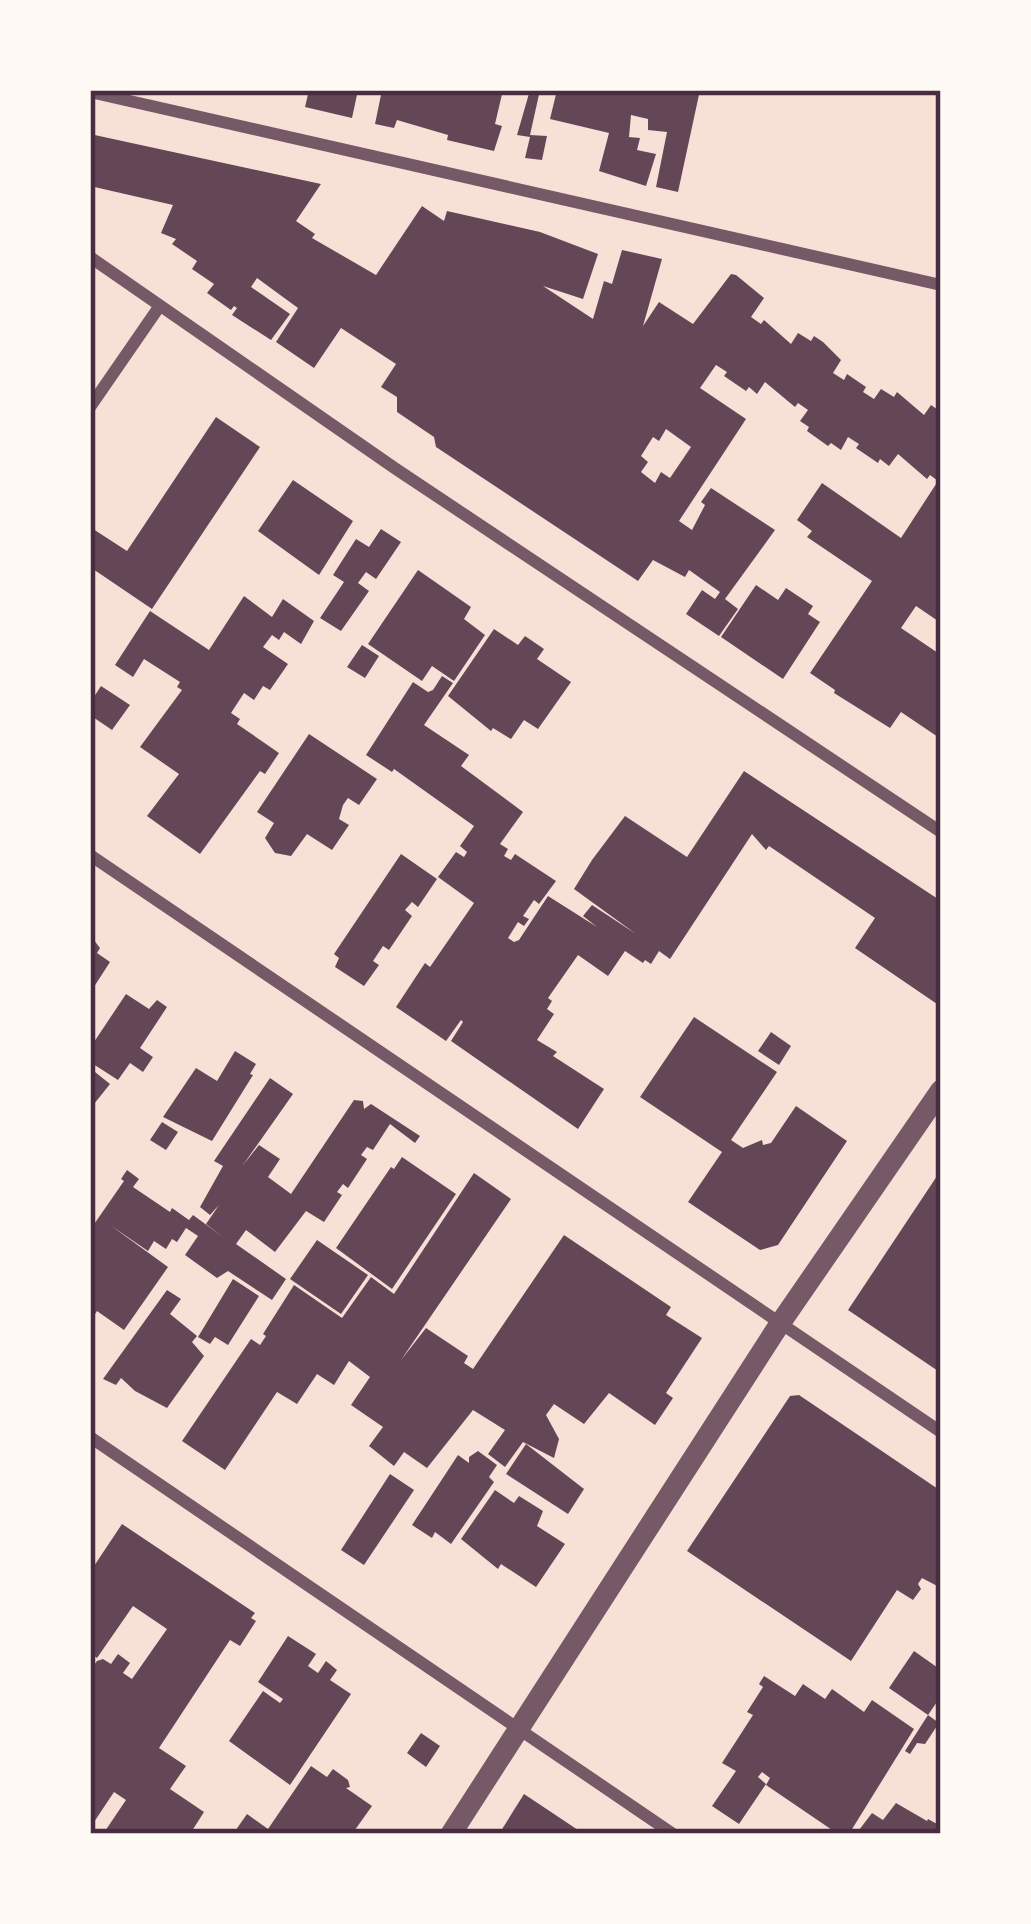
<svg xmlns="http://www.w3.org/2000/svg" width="1031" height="1924" font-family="'Source Serif 4',serif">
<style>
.building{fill:#644757;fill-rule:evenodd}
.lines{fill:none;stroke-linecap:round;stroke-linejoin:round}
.minor{stroke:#755966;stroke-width:12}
.tertiary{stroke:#755966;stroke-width:21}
.neatline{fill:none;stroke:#4a2c40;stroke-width:4.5}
</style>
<rect width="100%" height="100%" fill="#f7e1d7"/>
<g class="building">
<polygon points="309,90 358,90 352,118 305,107"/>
<polygon points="382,90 503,90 495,124 502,126 494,151 447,140 448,135 397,120 394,128 375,124"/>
<polygon points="530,90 540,90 530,135 547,136 542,160 525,158 530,137 517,135"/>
<polygon points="557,90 700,90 678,192 656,187 667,132 648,130 648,119 631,115 629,137 640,138 637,150 656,154 646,186 599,171 609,133 550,119"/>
<path d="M 90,134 L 321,184 L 296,221 L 315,234 L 312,238 L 376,275 L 422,206 L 444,221 L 447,211 L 540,232 L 598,254 L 583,299 L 543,286 L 593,319 L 604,281 L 612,284 L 622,250 L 662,259 L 643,326 L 659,302 L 693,324 L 731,274 L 736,275 L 764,298 L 751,317 L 761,324 L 764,320 L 791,344 L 798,333 L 811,341 L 814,336 L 823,342 L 841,360 L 833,373 L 844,380 L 847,374 L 866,387 L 863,392 L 874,399 L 881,389 L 894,397 L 897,392 L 924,415 L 931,405 L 941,412 L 941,623 L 916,606 L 901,628 L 941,655 L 941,739 L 901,712 L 890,728 L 834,693 L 835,690 L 810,673 L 872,581 L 807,537 L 812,531 L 797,520 L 822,483 L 901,538 L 938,481 L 930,475 L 927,479 L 898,454 L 889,466 L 880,459 L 878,463 L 856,448 L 859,444 L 848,437 L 841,450 L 831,443 L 828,446 L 807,431 L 809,427 L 800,421 L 808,410 L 798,403 L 795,407 L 765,382 L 757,394 L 749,387 L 746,391 L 724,376 L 727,372 L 716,365 L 700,388 L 746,419 L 679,521 L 692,530 L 705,505 L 701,502 L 711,488 L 775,530 L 725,599 L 738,609 L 719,636 L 686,614 L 702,590 L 715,599 L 720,592 L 689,570 L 685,577 L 653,560 L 638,581 L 436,447 L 434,437 L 397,412 L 397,397 L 381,387 L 396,364 L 341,328 L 314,368 L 276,342 L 298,308 L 257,278 L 251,287 L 290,314 L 271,340 L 232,315 L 237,308 L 234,306 L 231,310 L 207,293 L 214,284 L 192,269 L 197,261 L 172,244 L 176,239 L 161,233 L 173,205 L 90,186 ZM 666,429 L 691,447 L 670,478 L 661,472 L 655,483 L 641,472 L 648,462 L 641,456 L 653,437 L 659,441 Z"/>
<polygon points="216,417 260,447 152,609 90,567 90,527 127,551"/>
<polygon points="293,480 353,521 319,575 258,531"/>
<polygon points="381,529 401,542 376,579 366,572 358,583 369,591 341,631 320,618 344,582 333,575 356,539 369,547"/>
<polygon points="418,570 471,607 464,619 485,635 454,681 432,666 422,681 368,644"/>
<polygon points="756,585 778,600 786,588 813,606 808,614 820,622 783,679 721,637"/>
<polygon points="244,596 272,617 283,599 314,621 301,644 284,632 279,640 272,635 263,647 288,664 270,690 263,686 254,700 244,693 231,713 240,719 237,724 279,753 265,774 260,771 200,854 147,816 179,774 140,747 182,690 177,687 180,682 144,659 133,677 115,665 150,611 209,650"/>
<polygon points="494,629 518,645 525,636 544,649 537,659 571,682 538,729 524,720 511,739 493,728 491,731 448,696"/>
<polygon points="362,645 379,656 365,678 347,667"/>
<polygon points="442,676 453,683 424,725 469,755 461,766 523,812 500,844 508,849 504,856 511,860 515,854 556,881 539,904 534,900 523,916 529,919 524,926 518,922 508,938 514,942 519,940 548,896 597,927 583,916 592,905 636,934 574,889 592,860 625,816 687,857 744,771 941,901 941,998 937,1004 855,948 875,918 769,846 766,850 752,834 670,959 659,951 651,964 645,960 643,963 625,951 608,976 578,955 548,998 552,1001 547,1009 554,1014 537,1040 557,1052 553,1056 604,1089 578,1129 451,1041 463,1022 461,1020 446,1041 396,1007 425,963 430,967 474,903 438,877 456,852 464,857 467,852 460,846 474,826 394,769 392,772 366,755 413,682 428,692 433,690"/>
<polygon points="101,686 130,705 112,730 90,715 90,703"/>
<polygon points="309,734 377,779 359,805 348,798 343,805 339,819 349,825 332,850 307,834 291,856 275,853 265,838 274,823 257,812"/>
<polygon points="401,854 437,879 418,907 412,902 405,910 412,916 389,950 383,946 373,961 379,965 364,986 335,967 339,958 334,954"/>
<polygon points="90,935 100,948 97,953 110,962 90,993"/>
<polygon points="126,994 149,1009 157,1000 167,1007 140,1048 153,1057 143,1072 130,1063 118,1080 90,1062 90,1048"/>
<polygon points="694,1017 777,1072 731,1140 743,1148 762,1140 763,1145 771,1143 796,1106 847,1141 778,1245 760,1250 688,1202 722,1152 640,1097"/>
<polygon points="771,1032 791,1046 779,1065 758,1051"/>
<polygon points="235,1051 256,1064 250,1074 253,1075 212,1141 163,1117 196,1068 217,1081"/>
<polygon points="90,1068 110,1084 90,1109"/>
<polygon points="270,1078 293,1094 243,1165 259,1145 280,1159 268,1177 291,1194 354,1100 363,1101 364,1109 371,1104 420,1136 415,1143 390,1124 373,1150 367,1147 361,1155 367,1159 348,1188 343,1184 337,1192 342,1195 324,1222 306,1211 275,1252 246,1230 236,1244 286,1279 272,1300 228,1271 217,1278 185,1255 198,1236 186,1228 177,1242 172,1239 166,1249 154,1241 148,1251 110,1225 168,1267 124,1330 97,1311 90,1322 90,1230 124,1181 121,1179 127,1170 139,1179 133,1187 170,1212 172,1208 189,1220 193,1215 223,1237 206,1224 219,1205 210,1215 200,1207 223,1166 214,1161"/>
<polygon points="162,1122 178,1132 166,1150 150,1140"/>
<polygon points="402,1157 456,1194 392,1289 336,1248 391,1167 394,1169"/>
<polygon points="941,1170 941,1373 848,1310"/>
<polygon points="474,1173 511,1199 401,1360 426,1328 468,1356 464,1363 473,1369 564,1235 671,1307 666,1315 702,1338 666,1393 673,1398 655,1425 609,1393 584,1424 554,1404 546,1415 559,1439 554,1458 523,1442 505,1467 488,1454 505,1430 473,1410 427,1468 404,1452 394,1466 369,1446 383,1427 351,1405 370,1377 349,1361 334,1385 317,1374 297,1404 277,1392 225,1470 182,1441 251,1339 260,1345 266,1336 263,1334 294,1285 342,1318 371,1277 394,1294"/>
<polygon points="317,1240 368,1275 341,1314 290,1279"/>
<polygon points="233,1279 259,1296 228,1345 215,1337 210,1344 198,1337"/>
<polygon points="167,1290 181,1299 170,1314 197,1336 192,1342 204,1356 167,1408 135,1391 121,1378 116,1385 103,1379"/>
<polygon points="799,1395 941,1491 941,1588 922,1578 918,1584 921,1589 913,1600 897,1590 851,1661 687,1551 790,1396"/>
<polygon points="526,1444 584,1489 568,1514 506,1474"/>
<polygon points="478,1451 497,1465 489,1477 494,1482 451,1544 435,1532 432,1538 412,1525 458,1455 469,1463 469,1457"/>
<polygon points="390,1474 414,1490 364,1565 341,1550"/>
<polygon points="495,1490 514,1503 519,1496 543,1511 537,1526 565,1544 536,1587 501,1564 498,1569 461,1539"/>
<polygon points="122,1524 255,1613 251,1618 256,1621 240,1646 230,1640 159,1748 186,1766 170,1789 204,1812 190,1834 103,1834 126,1800 114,1792 90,1828 90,1671 97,1661 103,1659 111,1664 118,1654 130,1663 123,1673 132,1679 167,1629 133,1606 97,1658 90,1653 90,1572"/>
<polygon points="288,1636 316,1654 308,1666 318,1673 326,1661 337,1670 330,1680 351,1694 290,1785 229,1741 263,1691 280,1703 283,1699 258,1682"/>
<polygon points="914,1651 941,1670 941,1696 928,1715 889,1688"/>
<polygon points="764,1676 795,1696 803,1684 825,1699 832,1689 864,1712 872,1700 914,1729 849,1834 838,1834 766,1785 770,1778 762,1772 758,1777 766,1784 739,1824 712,1806 736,1771 722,1763 753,1715 747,1712 763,1687 759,1684"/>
<polygon points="928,1715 939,1723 925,1744 917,1743 910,1754 905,1751"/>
<polygon points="421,1733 440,1746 426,1767 407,1753"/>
<polygon points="311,1766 327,1777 333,1769 348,1780 350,1787 346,1788 372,1806 352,1834 233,1834 247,1814 268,1829"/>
<polygon points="524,1794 584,1834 499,1834"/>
<polygon points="896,1803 927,1821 928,1819 937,1824 941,1819 941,1834 856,1834 872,1813 883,1820"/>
</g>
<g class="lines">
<g class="minor">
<polyline points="90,92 941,285"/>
<polyline points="90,257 396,469 941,832"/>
<polyline points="90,407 159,307"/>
<polyline points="90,855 941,1432"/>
<polyline points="90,1437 673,1834"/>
</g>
<polyline class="tertiary" points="451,1834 779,1325 941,1090"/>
</g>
<rect width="1031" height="1924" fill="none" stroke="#fffaf5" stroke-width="186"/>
<rect x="93" y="93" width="845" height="1738" class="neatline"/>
</svg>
